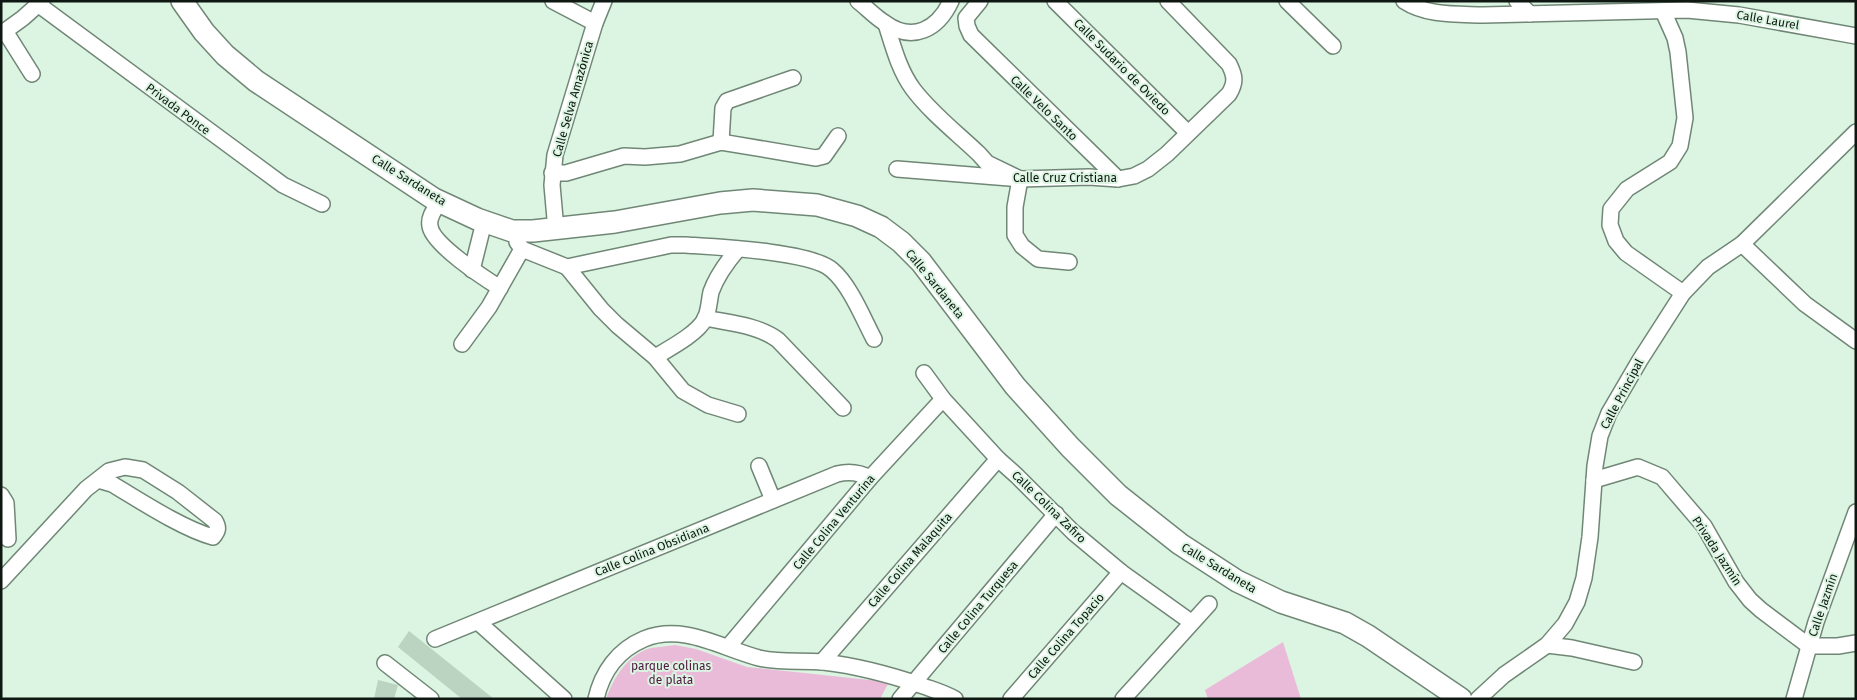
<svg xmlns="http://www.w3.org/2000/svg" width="1857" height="700" font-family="'Fira Sans',sans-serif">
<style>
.green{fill:#eabbd9}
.building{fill:#bbd4c2}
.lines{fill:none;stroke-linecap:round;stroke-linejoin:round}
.street-casing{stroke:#708776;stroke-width:18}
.secondary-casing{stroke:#708776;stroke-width:24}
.street{stroke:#fff;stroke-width:15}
.secondary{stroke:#fff;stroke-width:21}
.labels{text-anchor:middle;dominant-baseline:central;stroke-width:4;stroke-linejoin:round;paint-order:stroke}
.street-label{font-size:12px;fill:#0e1711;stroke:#dcf5e2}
.park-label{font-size:12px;fill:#511841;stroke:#dcf5e2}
</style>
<rect width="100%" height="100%" fill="#dcf5e2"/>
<g class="green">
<polygon points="1283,642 1301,699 1208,699 1205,690"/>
<path d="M 675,645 L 696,649 L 747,667 L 889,682 L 880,699 L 606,699 C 613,678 628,654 651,648 C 659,647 667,646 675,645 Z"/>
</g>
<g class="building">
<polygon points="409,631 494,699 462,699 398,647"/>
<polygon points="378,680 398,685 394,699 374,699"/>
</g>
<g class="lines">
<g class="street-casing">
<g id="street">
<polyline points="553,1 595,23"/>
<path d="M 858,1 C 867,8 875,17 885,23 C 913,43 938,29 951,1"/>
<polyline points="980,1 966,18 967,26 971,35 1118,179"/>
<polyline points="1055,1 1188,133"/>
<polyline points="1287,1 1333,46"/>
<path d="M 1404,1 C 1427,16 1456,14 1483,15 L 1687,10 L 1739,15 L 1856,36"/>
<polyline points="1517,1 1530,14"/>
<polyline points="39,5 283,185 322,204"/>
<polyline points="1663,11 1675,38 1678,52 1685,118 1680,146 1670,162 1627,189 1611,209 1610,225 1616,241 1626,253 1683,293"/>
<path d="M 886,24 C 893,46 899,70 913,89 C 931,113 957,133 979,154 L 987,163 L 1020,179 L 1015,207 L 1015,235 L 1022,246 L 1038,259 L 1069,262"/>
<polyline points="5,31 32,74"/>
<polyline points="1,34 23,18 42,1"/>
<polyline points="721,142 723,108 727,101 793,78"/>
<path d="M 897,169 L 1020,179 L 1089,177 L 1118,179 L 1134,176 L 1148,169 L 1167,154 L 1229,94 C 1236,82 1235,76 1229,64 L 1168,1"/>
<polyline points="552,173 566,173 624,156 645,157 680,154 721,142 816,158 824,156 838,136"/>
<path d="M 440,201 C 435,209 428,217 430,226 C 432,244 484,278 500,288"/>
<polyline points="556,230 552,185 555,155 595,23 604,1"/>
<polyline points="1742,244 1805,304 1856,341"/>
<path d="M 522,249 L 567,267 L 671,245 L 685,245 C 716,247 811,251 832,270 C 850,285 863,318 874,339"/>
<polyline points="567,267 601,309 617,325 655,357 683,391 708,405 738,414"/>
<polyline points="472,270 484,222"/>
<path d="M 705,318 C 729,323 758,325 778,340 L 843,408"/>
<polyline points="462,344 489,307 522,249 517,242"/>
<path d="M 655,357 C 670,348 697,334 705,319 C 709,311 709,301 711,292 C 717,275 727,262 738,249"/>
<polyline points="924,373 943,399 998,459 1017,476 1073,532 1121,572 1191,622"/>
<polyline points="759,466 773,500"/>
<polyline points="1594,480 1638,467 1662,477 1704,526 1736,582 1750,600 1761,610 1809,646 1838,646 1856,643"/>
<polyline points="1,495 6,503 8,539"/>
<path d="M 1,581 L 86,489 L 109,471 L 125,467 L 143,470 L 178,492 L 215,521 C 219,528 218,531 213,537 C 183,529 139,500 112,484 L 98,480"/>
<polyline points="478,622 564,699"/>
<path d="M 435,639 L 837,474 C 849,471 859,472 870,478"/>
<polyline points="1547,645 1572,648 1634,662"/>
<polyline points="728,647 870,478 943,399"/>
<polyline points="822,662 998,459"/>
<polyline points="385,663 431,699"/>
<path d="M 596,699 C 602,672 618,650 644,639 C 683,623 721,648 759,658 C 780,663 802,660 823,662 C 858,666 891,675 923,686 C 934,690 945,693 955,699"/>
<polyline points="900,699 1056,514"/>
<polyline points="1011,699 1121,572"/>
<polyline points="1123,699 1209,604"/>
<polyline points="1478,699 1504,675 1547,645 1565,624 1577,602 1584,578 1590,537 1595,466 1600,436 1609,413 1640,360 1683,293 1708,267 1742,244 1856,132"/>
<polyline points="1794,699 1816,622 1856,512"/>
</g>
</g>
<g class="secondary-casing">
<polyline id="secondary" points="182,1 204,32 225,55 256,81 434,199 477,219 512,231 533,231 615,222 720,203 753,200 817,205 857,216 881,227 901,242 921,262 1015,386 1070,447 1118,495 1180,544 1237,581 1281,602 1345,623 1368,636 1461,699"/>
</g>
<use href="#street" class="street"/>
<use href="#secondary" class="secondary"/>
</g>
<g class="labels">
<g class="street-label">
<text transform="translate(1768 20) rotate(10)">Calle Laurel</text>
<text transform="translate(1122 67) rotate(45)">Calle Sudario de Oviedo</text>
<text transform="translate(573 99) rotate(-74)">Calle Selva Amazónica</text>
<text transform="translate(1044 108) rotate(44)">Calle Velo Santo</text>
<text transform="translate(178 109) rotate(37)">Privada Ponce</text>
<text x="1065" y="178">Calle Cruz Cristiana</text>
<text transform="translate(409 180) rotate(32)">Calle Sardaneta</text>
<text transform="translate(935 284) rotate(51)">Calle Sardaneta</text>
<text transform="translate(1622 394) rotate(-62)">Calle Principal</text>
<text transform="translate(1049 507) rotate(44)">Calle Colina Zafiro</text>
<text transform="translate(834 522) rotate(-50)">Calle Colina Venturina</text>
<text transform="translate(652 550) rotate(-22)">Calle Colina Obsidiana</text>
<text transform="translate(1717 551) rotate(57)">Privada Jazmín</text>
<text transform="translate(910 560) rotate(-49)">Calle Colina Malaquita</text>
<text transform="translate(1219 568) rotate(31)">Calle Sardaneta</text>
<text transform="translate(1823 605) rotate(-71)">Calle Jazmín</text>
<text transform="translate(978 607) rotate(-50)">Calle Colina Turquesa</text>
<text transform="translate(1066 636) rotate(-49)">Calle Colina Topacio</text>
</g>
<g class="park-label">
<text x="671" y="666">parque colinas<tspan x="671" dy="14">de plata</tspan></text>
</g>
</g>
<rect width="1857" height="700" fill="none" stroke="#0e1711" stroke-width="5"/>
</svg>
